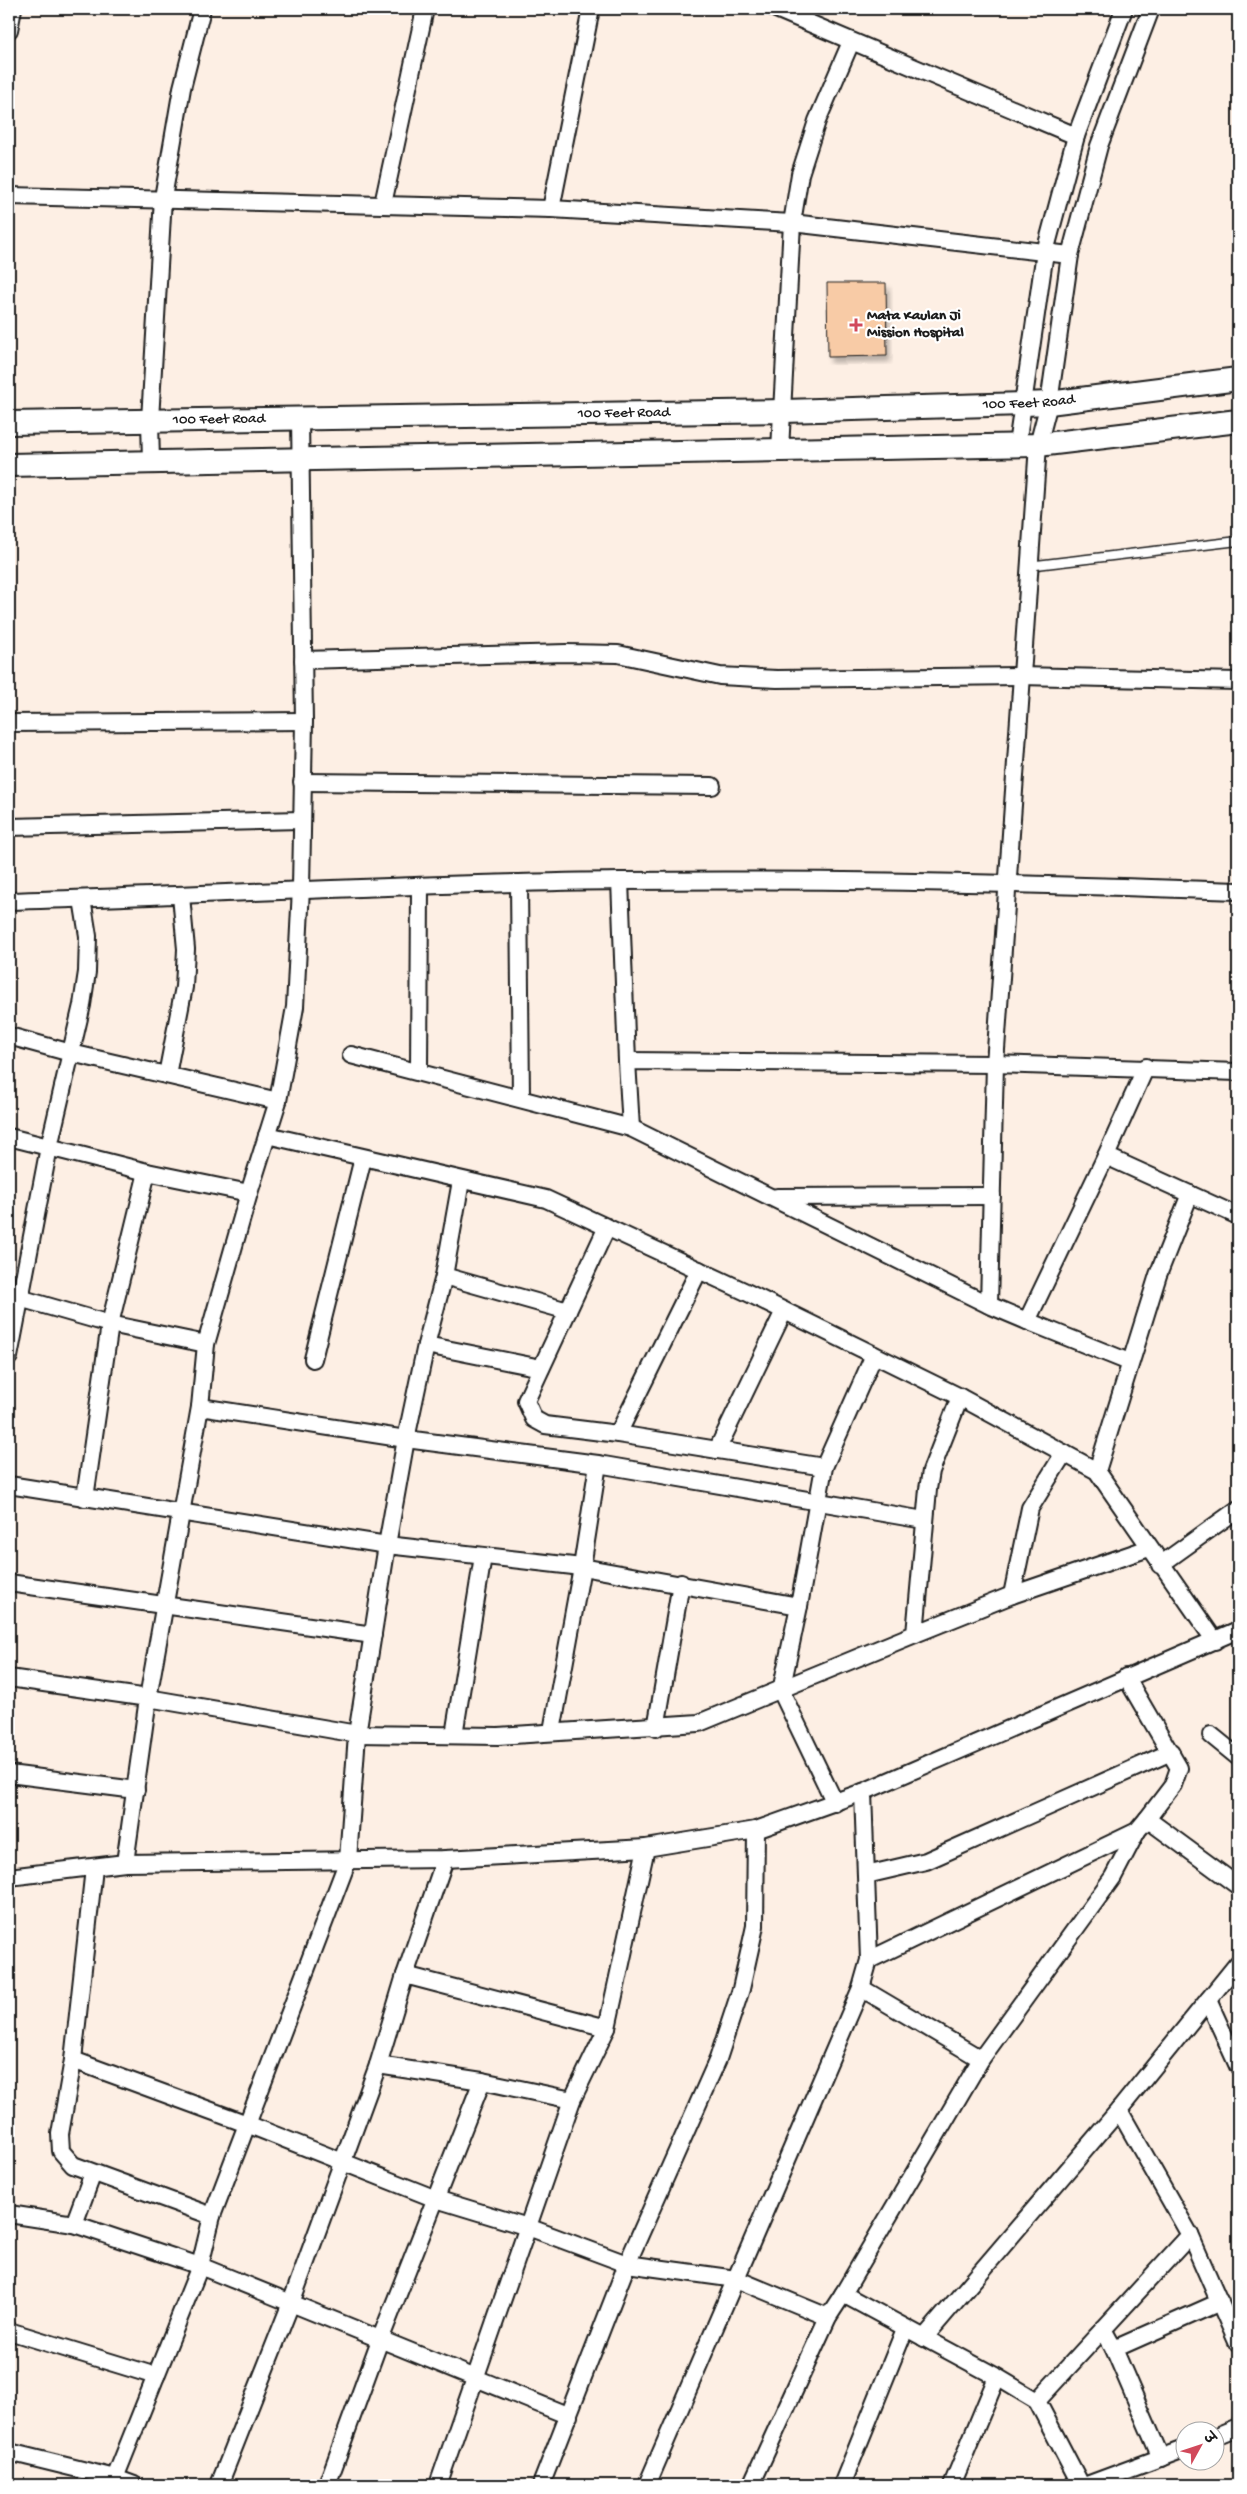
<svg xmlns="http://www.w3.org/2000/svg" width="1247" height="2494" font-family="'Gochi Hand','Playpen Sans Deva',sans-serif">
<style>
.building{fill:#f8cba6;stroke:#1c1c1c;filter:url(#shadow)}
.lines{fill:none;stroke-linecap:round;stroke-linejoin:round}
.lane-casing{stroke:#1c1c1c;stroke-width:11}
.street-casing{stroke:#1c1c1c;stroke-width:20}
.secondary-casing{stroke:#1c1c1c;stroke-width:26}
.lane{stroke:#fff;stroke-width:8}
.street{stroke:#fff;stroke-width:16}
.secondary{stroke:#fff;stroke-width:22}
.poi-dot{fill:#d1495b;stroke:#fff;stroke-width:2}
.labels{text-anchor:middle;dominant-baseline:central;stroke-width:4.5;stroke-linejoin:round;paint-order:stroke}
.poi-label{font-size:15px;font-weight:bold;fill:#1c1c1c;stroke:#fff;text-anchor:start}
.street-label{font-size:15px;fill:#1c1c1c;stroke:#fff}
</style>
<defs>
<filter id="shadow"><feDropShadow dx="3" dy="5.5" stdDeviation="2.5" flood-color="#0004"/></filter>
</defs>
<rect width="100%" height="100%" fill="#fdefe4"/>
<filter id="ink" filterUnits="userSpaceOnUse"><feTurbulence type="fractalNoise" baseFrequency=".02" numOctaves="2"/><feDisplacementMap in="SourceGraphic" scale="10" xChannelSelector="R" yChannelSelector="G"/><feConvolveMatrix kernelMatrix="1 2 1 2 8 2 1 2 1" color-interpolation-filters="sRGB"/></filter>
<g filter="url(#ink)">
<polygon class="building" points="827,283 886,283 887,356 828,357"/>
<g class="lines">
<g class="lane-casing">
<polyline id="lane" points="1028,566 1238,541"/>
</g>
<g class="street-casing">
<g id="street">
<polyline points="776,9 1076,136"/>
<polyline points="9,30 13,9"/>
<polyline points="851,42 817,121 800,174 792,223 1070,255"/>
<polyline points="9,196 551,209 792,223 780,450"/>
<polyline points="383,204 425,9"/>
<polyline points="551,209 591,9"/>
<polyline points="1017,445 1045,252 1076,136 1124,9"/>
<polyline points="151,462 150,420 163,198 182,88 202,9"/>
<polyline points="303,660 566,653 618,654 720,676 777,679 1020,676 1238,681"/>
<polyline points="9,723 304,721"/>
<polyline points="302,782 712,786"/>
<polyline points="9,827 301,820"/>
<polyline points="620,881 627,1061"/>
<polyline points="519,883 521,1098"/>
<path d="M 9,901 C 213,895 416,883 620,881 C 826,879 1032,883 1238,891"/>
<polyline points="9,1036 71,1053 278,1101"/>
<polyline points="351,1055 631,1128 989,1305 995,1064 1038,445 1049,403 1070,255 1099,146 1151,9"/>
<polyline points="1146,1067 1106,1156 1238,1216"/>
<polyline points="419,1072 420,886"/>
<polyline points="167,1075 184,987 186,949 181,896"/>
<polyline points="631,1128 627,1061 995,1064 1238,1072"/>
<polyline points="267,1135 546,1199 744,1291 960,1397 1097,1471 1215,1641"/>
<polyline points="9,1137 147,1172"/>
<polyline points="777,1197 992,1196"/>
<polyline points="607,1227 526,1401 534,1419 545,1425 618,1434 699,1270"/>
<polyline points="444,1276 568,1311"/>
<polyline points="9,1295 110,1324 206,1344"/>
<polyline points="989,1305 1027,1321 1106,1156"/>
<polyline points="1027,1321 1129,1362"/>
<polyline points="426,1345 541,1368"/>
<polyline points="9,1357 49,1147 82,1005 87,972 88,936 82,899"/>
<polyline points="313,1359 363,1158"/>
<polyline points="200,1407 406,1439 598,1464 924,1520"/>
<polyline points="618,1434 824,1467"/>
<polyline points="717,1450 784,1311"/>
<polyline points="1097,1471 1158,1275 1190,1194"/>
<polyline points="9,1485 387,1545 582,1567 799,1606 781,1691 835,1803"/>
<polyline points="85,1498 110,1324 147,1172 249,1193"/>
<polyline points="1160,1565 1238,1509"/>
<polyline points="9,1583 373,1635"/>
<polyline points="1012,1595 1030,1508 1064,1453"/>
<polyline points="799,1606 824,1467 874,1355"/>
<polyline points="915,1634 1012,1595 1149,1548"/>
<polyline points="1126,1677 1179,1768 1173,1785 1147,1819 1238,1886"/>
<polyline points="9,1678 148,1698 357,1734 498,1736 699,1723 915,1634 928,1489 931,1471 960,1397"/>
<polyline points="656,1728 681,1583"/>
<polyline points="552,1731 582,1567 598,1464"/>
<polyline points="454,1735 483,1556"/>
<polyline points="1211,1735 1238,1757"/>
<polyline points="9,1774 136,1790"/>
<polyline points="125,1863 148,1698 200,1407 206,1344 249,1193 278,1101 295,1007 301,888 304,721 300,418"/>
<polyline points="94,1868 73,2060 60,2134 61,2151 73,2165 212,2216"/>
<polyline points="866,1875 926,1861 1171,1752"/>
<polyline points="9,1877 125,1863 445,1859 646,1848 756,1830 863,1792 1238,1630"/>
<polyline points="869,1960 1137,1831 1147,1819"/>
<polyline points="405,1975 607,2028"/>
<polyline points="861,1988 981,2059"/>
<polyline points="1208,2000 1238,2066"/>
<polyline points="73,2060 247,2124 436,2199 528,2227 627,2264 736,2279 828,2317"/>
<polyline points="378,2065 482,2081"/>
<polyline points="9,2214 74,2224 200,2266 569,2416"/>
<polyline points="74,2224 93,2173"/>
<polyline points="1190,2235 1238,2344"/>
<polyline points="843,2294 981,2059 1113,1877 1137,1831"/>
<polyline points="1103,2329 1114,2349 1220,2302"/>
<polyline points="9,2331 156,2376"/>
<polyline points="924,2338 1119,2110"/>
<polyline points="1114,2349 1161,2458"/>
<polyline points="1214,2437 1238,2427"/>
<polyline points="9,2452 115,2478 200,2266 212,2216 348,1860 357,1734 387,1545 406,1439 426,1345 444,1276 461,1181"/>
<polyline points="115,2478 134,2485"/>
<polyline points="219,2485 291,2303 378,2065 405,1975 445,1859"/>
<polyline points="327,2485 380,2340 482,2081 572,2100"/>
<polyline points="438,2485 572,2100 607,2028 646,1848"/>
<polyline points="541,2485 627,2264 718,2059 741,1989 755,1926 756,1830"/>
<polyline points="647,2485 861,1988 869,1960 863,1792"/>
<polyline points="751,2485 828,2317 843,2294 997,2377 1037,2401"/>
<polyline points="842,2485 905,2329"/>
<polyline points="952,2485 997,2377"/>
<polyline points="1081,2485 1037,2401 1190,2235 1119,2110 1238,1963"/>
<polyline points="1087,2485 1184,2449"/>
</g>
</g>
<g class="secondary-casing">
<g id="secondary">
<path id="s1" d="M 9,423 L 784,411 L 1024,404 L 1049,403 L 1238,379"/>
<polyline points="9,465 1038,445 1238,421"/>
</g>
</g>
<use href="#lane" class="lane"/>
<use href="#street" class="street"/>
<use href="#secondary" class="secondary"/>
</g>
</g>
<path class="poi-dot" d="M853.5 317.5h5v5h5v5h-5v5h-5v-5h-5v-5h5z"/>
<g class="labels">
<g class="poi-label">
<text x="867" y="316">Mata Kaulan Ji<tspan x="867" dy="17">Mission Hospital</tspan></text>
</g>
<g class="street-label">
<text stroke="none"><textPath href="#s1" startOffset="1020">100 Feet Road</textPath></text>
<text stroke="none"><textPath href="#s1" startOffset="615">100 Feet Road</textPath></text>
<text stroke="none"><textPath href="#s1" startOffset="210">100 Feet Road</textPath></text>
</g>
</g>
<rect width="1247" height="2494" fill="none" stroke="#fff" stroke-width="30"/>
<rect x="15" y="15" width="1217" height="2464" fill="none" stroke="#1c1c1c" stroke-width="2" filter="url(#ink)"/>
<g transform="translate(1200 2446) rotate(50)"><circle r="24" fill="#ffffff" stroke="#a4a4a4"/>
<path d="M0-4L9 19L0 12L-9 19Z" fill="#d1495b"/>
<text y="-8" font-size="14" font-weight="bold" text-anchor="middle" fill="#1c1c1c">उ</text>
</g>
</svg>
